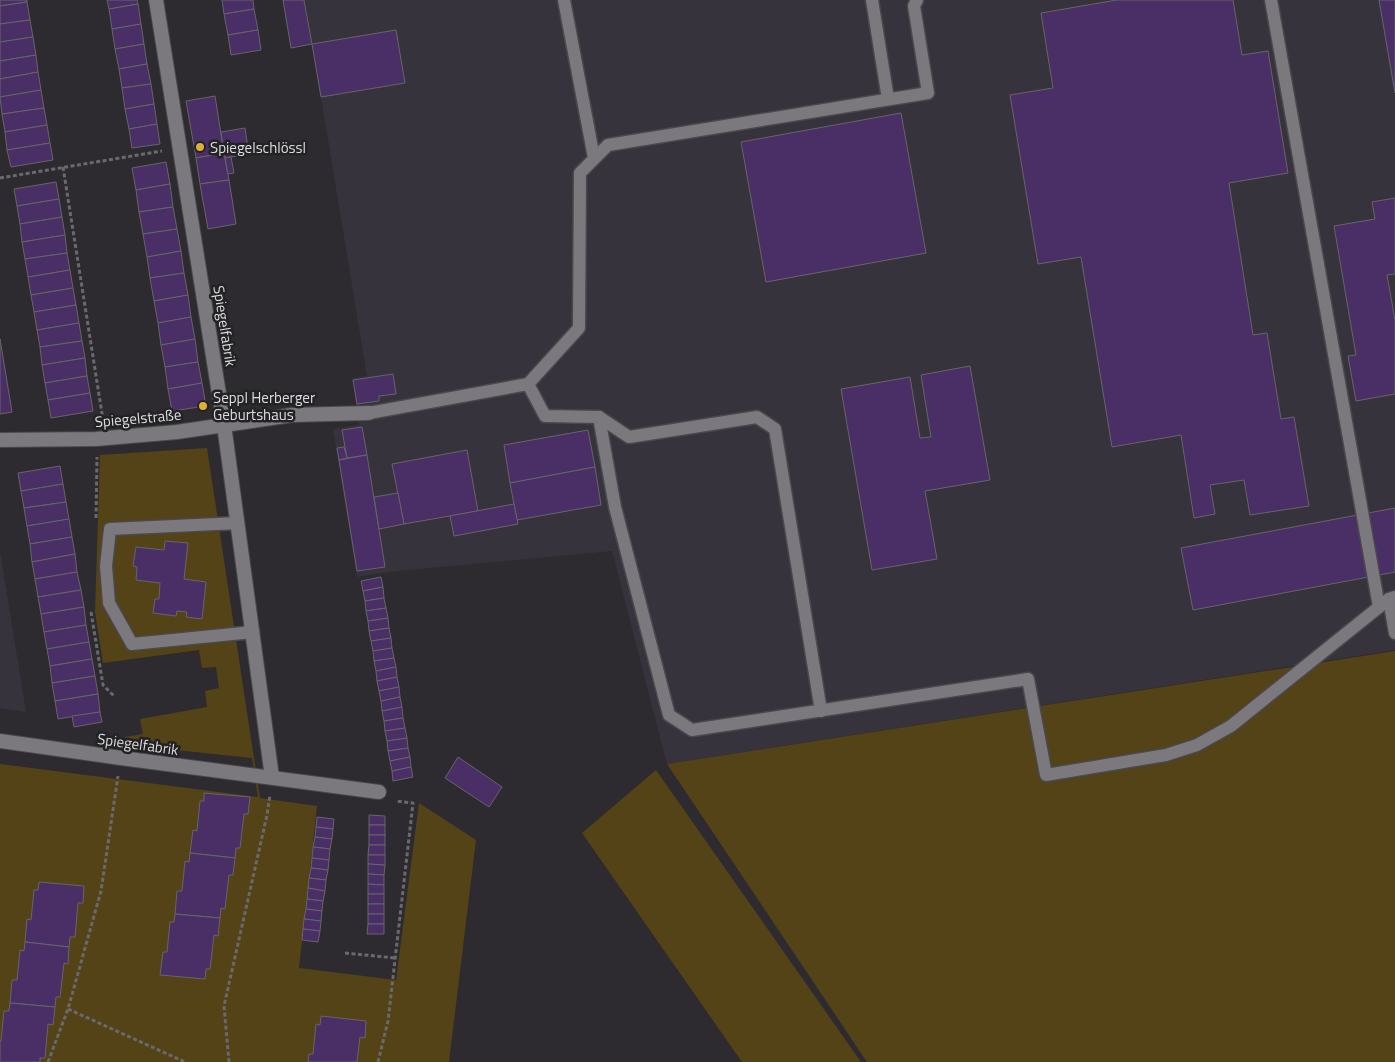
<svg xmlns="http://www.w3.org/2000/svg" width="1395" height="1062" font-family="'Titillium Web',sans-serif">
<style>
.built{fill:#37333c}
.green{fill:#544316}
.building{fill:#492f66;stroke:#666569}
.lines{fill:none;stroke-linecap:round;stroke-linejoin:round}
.service-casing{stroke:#49484b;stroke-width:15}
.minor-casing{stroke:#49484b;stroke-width:16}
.path{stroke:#6a696c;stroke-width:3;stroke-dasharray:4 2.5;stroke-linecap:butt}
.service{stroke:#7b797d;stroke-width:12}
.minor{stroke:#7b797d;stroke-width:14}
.poi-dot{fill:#ddb133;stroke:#232225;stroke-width:2}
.labels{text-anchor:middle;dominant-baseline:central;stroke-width:5;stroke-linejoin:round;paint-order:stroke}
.poi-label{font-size:15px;fill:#dddcde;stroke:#232225;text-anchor:start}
.street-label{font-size:15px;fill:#dddcde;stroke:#232225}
</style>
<rect width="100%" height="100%" fill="#2d2b2f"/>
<g class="built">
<polygon points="305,0 1395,0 1395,650 667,764 612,551 397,571 357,577 333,429 359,425 352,378 367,376"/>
<polygon points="0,551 26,712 0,708"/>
</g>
<g class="green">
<polygon points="207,448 260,798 317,806 299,968 396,980 419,803 476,840 449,1062 0,1062 0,764 258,797 252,758 127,745 125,737 143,734 140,719 207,707 205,691 219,688 216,667 202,668 199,650 103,663 95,612 100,455"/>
<polygon points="1395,651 1395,1062 867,1062 667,764"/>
<polygon points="656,770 861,1062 742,1062 582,833"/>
</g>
<g class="building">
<polygon points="0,0 27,0 27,2 0,6"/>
<polygon points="107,0 137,0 138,4 109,9"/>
<polygon points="222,0 253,0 254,9 224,14"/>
<polygon points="283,0 304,0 312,44 291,48"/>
<polygon points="1117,0 1233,0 1242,55 1268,51 1288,173 1229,183 1253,335 1267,333 1281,419 1294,417 1309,506 1250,515 1244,480 1210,485 1215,514 1194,518 1181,435 1112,447 1081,257 1038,264 1010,95 1053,88 1041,13"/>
<polygon points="1379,0 1395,0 1395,93"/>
<polygon points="27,2 30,20 0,24 0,6"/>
<polygon points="138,4 141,24 112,29 109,9"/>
<polygon points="254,9 258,30 228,35 224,14"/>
<polygon points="30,20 33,37 0,42 0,24"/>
<polygon points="141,24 144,44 115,49 112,29"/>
<polygon points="258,30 261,50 231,55 228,35"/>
<polygon points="396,30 405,83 321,97 312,44"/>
<polygon points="33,37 36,55 0,61 0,42"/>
<polygon points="144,44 147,64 119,69 115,49"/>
<polygon points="36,55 38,72 0,79 0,61"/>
<polygon points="147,64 151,84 122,88 119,69"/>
<polygon points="38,72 41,90 0,97 0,79"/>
<polygon points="151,84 154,104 125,109 122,88"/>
<polygon points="41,90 44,108 2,114 0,97"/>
<polygon points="215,96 224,153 196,158 186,101"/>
<polygon points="154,104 157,124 129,129 125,109"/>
<polygon points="44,108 47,125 5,132 2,114"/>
<polygon points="901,113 926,253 766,282 741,142"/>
<polygon points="157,124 160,144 132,148 129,129"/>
<polygon points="47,125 50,143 7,150 5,132"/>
<polygon points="245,128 248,149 224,153 221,132"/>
<polygon points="50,143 53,160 11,167 7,150"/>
<polygon points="248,149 249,154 225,158 224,153"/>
<polygon points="224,153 229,180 200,184 196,158"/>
<polygon points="231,157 234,173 228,174 225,158"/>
<polygon points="166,162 170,184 136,190 132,168"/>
<polygon points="229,180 236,224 208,229 200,184"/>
<polygon points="56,182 59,199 17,206 14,189"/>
<polygon points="170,184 173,207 139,212 136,190"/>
<polygon points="1395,198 1395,274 1387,275 1395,320 1395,394 1356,401 1348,356 1356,355 1334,226 1375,219 1372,202"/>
<polygon points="59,199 62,217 20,224 17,206"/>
<polygon points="173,207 177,229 143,234 139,212"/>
<polygon points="62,217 65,235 22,242 20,224"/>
<polygon points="177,229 181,251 147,257 143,234"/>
<polygon points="65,235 67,253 25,259 22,242"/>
<polygon points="181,251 184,273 150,278 147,257"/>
<polygon points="67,253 70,270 28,277 25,259"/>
<polygon points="70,270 73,288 31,295 28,277"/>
<polygon points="184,273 188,295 154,301 150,278"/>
<polygon points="73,288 76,305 34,312 31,295"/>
<polygon points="188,295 191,317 158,323 154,301"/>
<polygon points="76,305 79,323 37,330 34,312"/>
<polygon points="191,317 195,339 161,345 158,323"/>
<polygon points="79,323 82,341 40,347 37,330"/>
<polygon points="0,339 12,412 0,414"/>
<polygon points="195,339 198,362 165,367 161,345"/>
<polygon points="82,341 85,358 42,365 40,347"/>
<polygon points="85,358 87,376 45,383 42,365"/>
<polygon points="198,362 202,383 168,389 165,367"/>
<polygon points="970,366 990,480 925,491 937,559 872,570 841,389 910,377 920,438 931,437 921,375"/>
<polygon points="393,374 396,394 379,396 379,401 357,404 353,380"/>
<polygon points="87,376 90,393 48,400 45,383"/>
<polygon points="202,383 206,406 172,411 168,389"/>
<polygon points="90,393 93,411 51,418 48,400"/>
<polygon points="362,427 367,455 347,458 342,430"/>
<polygon points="588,430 595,467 510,483 504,445"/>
<polygon points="344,447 347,458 339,460 337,448"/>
<polygon points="467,450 478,511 404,524 392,464"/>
<polygon points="367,455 385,567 357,571 339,460"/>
<polygon points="60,466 63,484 21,491 18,473"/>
<polygon points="595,467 601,505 517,520 510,483"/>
<polygon points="63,484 66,502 24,508 21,491"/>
<polygon points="398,493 404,524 379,529 374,497"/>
<polygon points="66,502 69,519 27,526 24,508"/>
<polygon points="514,504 518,524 454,536 450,516"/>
<polygon points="1395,508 1395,572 1193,610 1181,548"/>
<polygon points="69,519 72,537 30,544 27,526"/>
<polygon points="72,537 75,554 32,562 30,544"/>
<polygon points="165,541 188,543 184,579 206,582 202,619 186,617 187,612 177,611 176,616 153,613 155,599 159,599 160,583 136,580 137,567 133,566 136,547 164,550"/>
<polygon points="75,554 77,572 35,579 32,562"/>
<polygon points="77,572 81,590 38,597 35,579"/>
<polygon points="381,577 383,587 363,591 361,581"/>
<polygon points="383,587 384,598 365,601 363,591"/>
<polygon points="81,590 84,607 41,614 38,597"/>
<polygon points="384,598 386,608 366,611 365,601"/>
<polygon points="84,607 86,625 44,632 41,614"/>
<polygon points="386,608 388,618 368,621 366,611"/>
<polygon points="388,618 389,628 369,631 368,621"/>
<polygon points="86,625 89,642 47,649 44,632"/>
<polygon points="389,628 391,638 371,641 369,631"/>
<polygon points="391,638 392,648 373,651 371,641"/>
<polygon points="89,642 92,659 50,666 47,649"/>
<polygon points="392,648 394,658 374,661 373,651"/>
<polygon points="394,658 396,667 376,671 374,661"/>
<polygon points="92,659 95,676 52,683 50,666"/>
<polygon points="396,667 397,677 377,681 376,671"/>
<polygon points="95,676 98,694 55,701 52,683"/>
<polygon points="397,677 399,687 379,691 377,681"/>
<polygon points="399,687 400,697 381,701 379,691"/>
<polygon points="98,694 100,712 58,719 55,701"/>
<polygon points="400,697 402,707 382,711 381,701"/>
<polygon points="402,707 403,718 384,721 382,711"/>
<polygon points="100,712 102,722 74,727 72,716"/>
<polygon points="403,718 405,728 385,731 384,721"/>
<polygon points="405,728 407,738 387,741 385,731"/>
<polygon points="407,738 408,748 388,751 387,741"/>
<polygon points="408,748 410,757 390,761 388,751"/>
<polygon points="410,757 411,767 392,771 390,761"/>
<polygon points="458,757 502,787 489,807 445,778"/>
<polygon points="411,767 413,777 393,781 392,771"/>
<polygon points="204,793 250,797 248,814 244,814 240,848 236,848 235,858 190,853 193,830 197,831 200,801 204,801"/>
<polygon points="369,815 385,816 385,825 369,825"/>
<polygon points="317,817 334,819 333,829 316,827"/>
<rect x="369" y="825" width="16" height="10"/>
<polygon points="316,827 333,829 332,839 315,837"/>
<rect x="369" y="835" width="16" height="10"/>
<polygon points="315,837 332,839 330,849 313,847"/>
<polygon points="369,845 385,845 385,855 368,855"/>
<polygon points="313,847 330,849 329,860 312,858"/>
<polygon points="190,853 235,858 233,875 229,875 225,909 221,908 220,918 175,914 177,891 182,891 185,861 189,862"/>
<polygon points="368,855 385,855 385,865 368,864"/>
<polygon points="312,858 329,860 328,870 311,868"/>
<polygon points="368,864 385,865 384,875 368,874"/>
<polygon points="311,868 328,870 326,880 309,878"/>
<polygon points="368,874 384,875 384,885 368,884"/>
<polygon points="309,878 326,880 325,891 308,888"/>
<polygon points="39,882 84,886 83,903 78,903 75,937 70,937 69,947 25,942 27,919 31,920 34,890 38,890"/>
<polygon points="368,884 384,885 384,894 368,894"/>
<polygon points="308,888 325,891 323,901 307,899"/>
<rect x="368" y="894" width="16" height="10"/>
<polygon points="307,899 323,901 322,911 306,909"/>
<rect x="368" y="904" width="16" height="10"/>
<polygon points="306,909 322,911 321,921 304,919"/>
<polygon points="175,914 220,918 218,936 214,935 210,969 206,969 205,979 160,975 163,952 167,952 170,922 174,922"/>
<rect x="368" y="914" width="16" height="10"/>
<polygon points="304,919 321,921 320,931 303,929"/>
<polygon points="368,924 384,924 384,934 367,934"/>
<polygon points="303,929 320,931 318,942 302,940"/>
<polygon points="25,942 69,947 68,964 64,963 60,997 56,997 55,1007 10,1003 12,980 17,980 20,950 24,951"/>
<polygon points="10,1003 55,1007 53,1025 48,1024 45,1058 40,1058 40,1062 0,1062 0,1041 1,1041 4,1011 9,1011"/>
<polygon points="321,1016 366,1021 365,1038 360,1037 357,1062 308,1062 309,1054 313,1054 316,1024 320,1025"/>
</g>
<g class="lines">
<g class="service-casing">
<g id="service">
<polyline points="564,0 594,158"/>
<polyline points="872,0 888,99"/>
<polyline points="1271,0 1379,607"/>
<polyline points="528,384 545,416 599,417 615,507 669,715 692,730 1028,679 1046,775 1166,755 1197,745 1231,726 1389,599 1395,597"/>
<polyline points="369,413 528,384 579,328 580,173 608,145 928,93 914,6 917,0"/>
<polyline points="599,417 629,437 757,417 775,429 821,711"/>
<polyline points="238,523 110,529 106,566 109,603 132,644 253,632"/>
<polyline points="1389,599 1395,633"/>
</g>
</g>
<g class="minor-casing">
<g id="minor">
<polyline points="156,0 224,425 272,777"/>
<polyline points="0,440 96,439 177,432 292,415 369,413"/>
<polyline points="0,741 121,758 379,792"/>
</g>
</g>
<g class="path">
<polyline points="63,167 103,420"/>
<polyline points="0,178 162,151"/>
<polyline points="96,518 97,457"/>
<polyline points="91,612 103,685 115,697"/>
<polyline points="345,953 395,958"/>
<polyline points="68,1009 185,1062"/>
<polyline points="48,1062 68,1009 101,891 118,776"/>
<polyline points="229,1062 224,1006 267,815 270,795"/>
<polyline points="378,1062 388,1021 413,803 396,801"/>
</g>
<use href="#service" class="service"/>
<use href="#minor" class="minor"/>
</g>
<g class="poi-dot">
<circle cx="200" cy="147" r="5"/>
<circle cx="203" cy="406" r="5"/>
</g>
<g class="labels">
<g class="poi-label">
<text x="210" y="147">Spiegelschlössl</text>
<text x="213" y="397">Seppl Herberger<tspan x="213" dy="17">Geburtshaus</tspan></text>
</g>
<g class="street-label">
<text transform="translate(225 326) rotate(81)">Spiegelfabrik</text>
<text transform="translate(138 418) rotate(-5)">Spiegelstraße</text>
<text transform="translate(138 744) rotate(8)">Spiegelfabrik</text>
</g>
</g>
</svg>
